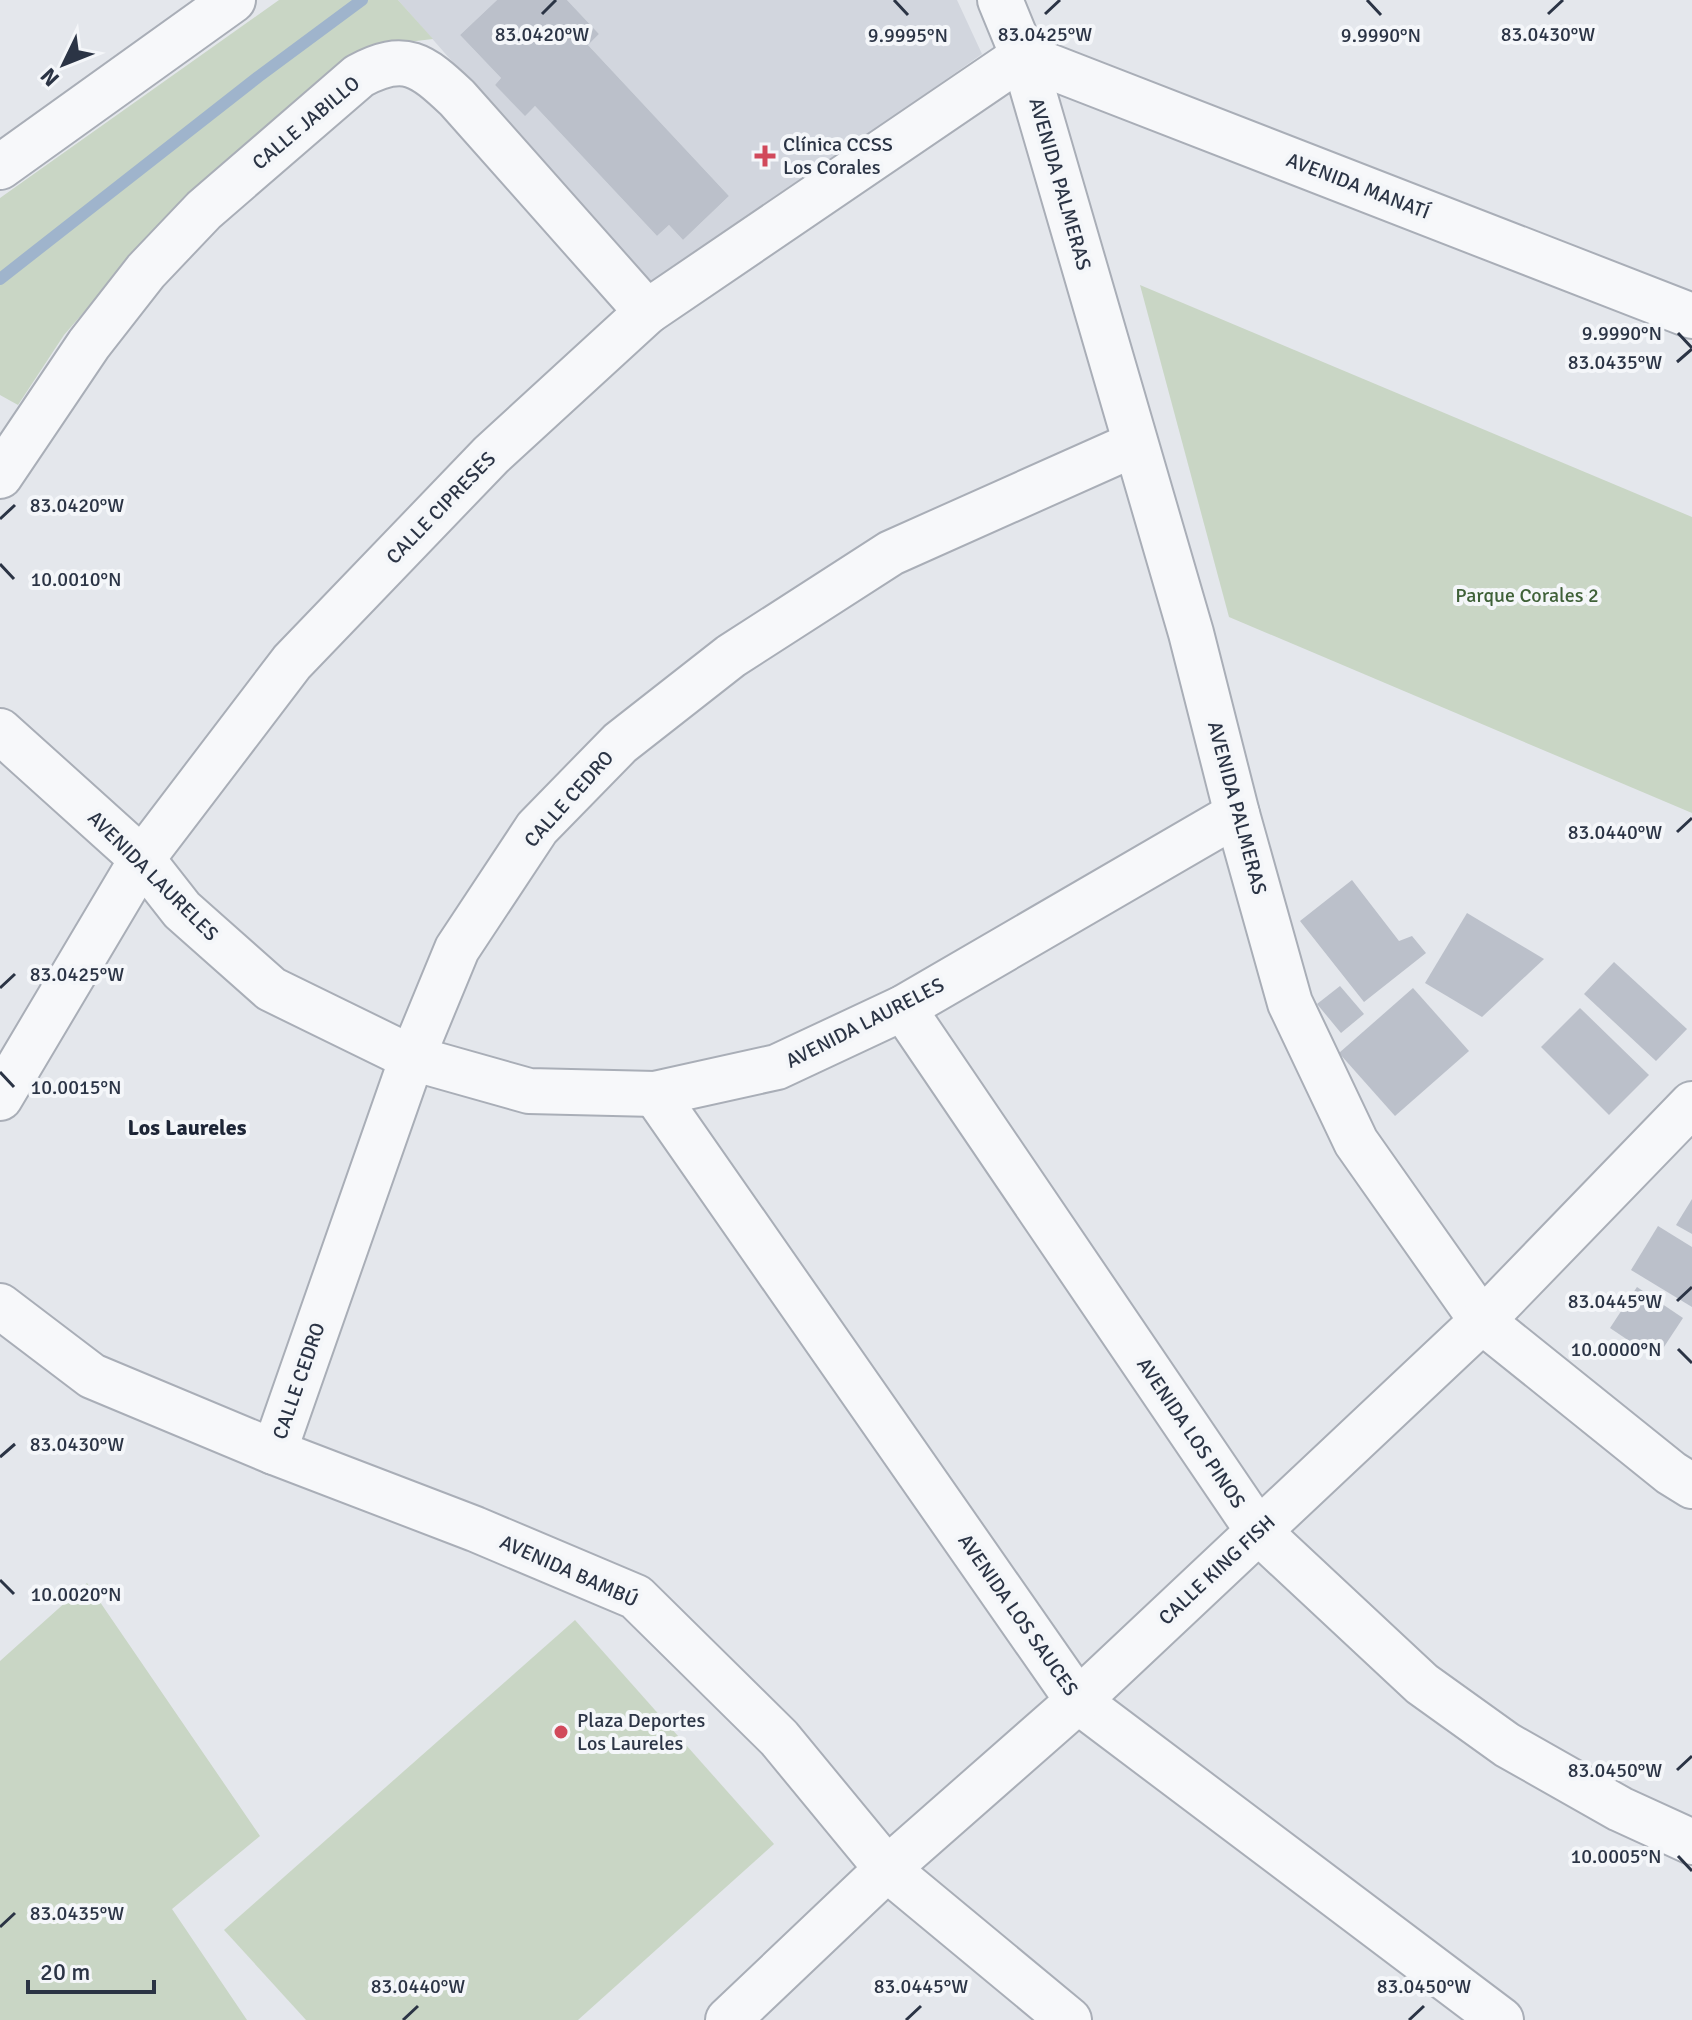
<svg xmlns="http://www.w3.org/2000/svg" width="1692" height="2020" font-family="Signika,sans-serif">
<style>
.built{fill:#d2d6de}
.green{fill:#c9d6c5}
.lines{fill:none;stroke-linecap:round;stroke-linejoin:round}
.stream{stroke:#9fb4cc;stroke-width:12}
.building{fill:#bbc0ca}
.minor-casing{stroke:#a9aeb7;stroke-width:48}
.tertiary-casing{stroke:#a9aeb7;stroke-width:48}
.minor{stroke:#f7f8fa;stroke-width:44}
.tertiary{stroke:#f7f8fa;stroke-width:44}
.ticks{fill:none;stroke:#2b3445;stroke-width:3}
.poi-dot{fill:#d1495b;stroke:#f4f6f9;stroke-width:3}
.labels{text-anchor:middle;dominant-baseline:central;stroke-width:8;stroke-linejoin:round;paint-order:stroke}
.street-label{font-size:20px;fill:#2b3445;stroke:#f4f6f9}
.poi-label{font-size:20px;fill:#2b3445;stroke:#f4f6f9;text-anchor:start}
.park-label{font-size:20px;fill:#3f6138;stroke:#f4f6f9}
.neighbourhood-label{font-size:22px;font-weight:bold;fill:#1d2536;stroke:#f4f6f9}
.ticks-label{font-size:20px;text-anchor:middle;fill:#2b3445;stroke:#f4f6f9;stroke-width:8;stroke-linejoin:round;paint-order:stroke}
</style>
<rect width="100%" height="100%" fill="#e4e7ec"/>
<polygon class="built" points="398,0 497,0 460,35 501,78 495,85 525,115 535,106 657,236 669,225 683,240 729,196 588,45 599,34 567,0 957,0 982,54 652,288"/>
<g class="green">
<polygon points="279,0 398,0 433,39 391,44 156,229 64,335 18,405 0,395 0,198"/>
<polygon points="1140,285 1692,517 1692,813 1229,617"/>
<polygon points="87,1583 260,1836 172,1909 247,2020 0,2020 0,1661"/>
<polygon points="575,1620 774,1844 578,2020 306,2020 224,1930"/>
</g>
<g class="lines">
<polyline class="stream" points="0,279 258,77 362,0"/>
</g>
<g class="building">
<polygon points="497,0 567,0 599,34 588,45 729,196 683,240 669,225 657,236 535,106 525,116 495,85 501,78 460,35"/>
<polygon points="1352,880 1399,941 1412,936 1426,953 1364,1002 1300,921"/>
<polygon points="1467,913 1544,959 1482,1017 1425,983"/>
<polygon points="1614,962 1687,1029 1656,1061 1584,994"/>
<polygon points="1340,986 1364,1014 1341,1033 1317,1004"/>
<polygon points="1413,988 1469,1051 1395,1116 1339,1053"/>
<polygon points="1580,1008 1649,1075 1609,1115 1541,1047"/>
<polygon points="1692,1199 1692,1234 1676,1225"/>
<polygon points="1658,1226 1692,1247 1692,1307 1631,1270"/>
<polygon points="1637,1287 1683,1318 1656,1359 1610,1328"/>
</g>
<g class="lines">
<g class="minor-casing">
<g id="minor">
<polyline points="1000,0 1023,56 1191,633 1237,814 1290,1003 1356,1142 1482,1321 1671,1473 1692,1486"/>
<polyline points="0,167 233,0"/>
<path d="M 0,476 L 89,344 L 146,271 L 204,210 L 359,76 C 405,51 422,65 457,98 L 647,312"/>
<polyline points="0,731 142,859 182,910 271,989 412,1058 529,1091 655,1094 777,1067 903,1008 1237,814"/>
<polyline points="903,1008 1258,1531 1422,1684 1507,1745 1620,1809 1692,1842"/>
<polyline points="655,1094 1078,1701 1501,2020"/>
<polyline points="0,1098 142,859 292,662 491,455 647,312 1023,56 1692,316"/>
<polyline points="274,1452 412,1058 457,949 537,828 620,743 731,656 891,553 1135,444"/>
<polyline points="728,2020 887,1869 1069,2020"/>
</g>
</g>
<g class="tertiary-casing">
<polyline id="tertiary" points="0,1306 92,1376 274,1452 475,1529 636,1597 779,1738 887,1869 1078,1701 1482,1321 1692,1104"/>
</g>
<use href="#minor" class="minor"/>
<use href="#tertiary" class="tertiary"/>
</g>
<path class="ticks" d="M 894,0 L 908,15M 1367,0 L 1381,15M 542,14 L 556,0M 1045,14 L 1060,0M 1548,14 L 1563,0M 1678,333 L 1692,348M 1677,362 L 1692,349M 0,519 L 15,505M 0,564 L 14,579M 1677,832 L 1692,818M 0,988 L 15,974M 0,1072 L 14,1087M 1677,1301 L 1692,1287M 1678,1349 L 1692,1363M 0,1457 L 15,1444M 0,1580 L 14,1594M 1677,1770 L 1692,1756M 1678,1856 L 1692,1871M 0,1927 L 15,1913M 403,2020 L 418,2006M 906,2020 L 921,2006M 1409,2020 L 1424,2006"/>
<g class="poi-dot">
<path d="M761 144h8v8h8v8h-8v8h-8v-8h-8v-8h8z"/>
<circle cx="561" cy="1732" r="8"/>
</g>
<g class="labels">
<g class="street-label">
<text transform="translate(306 123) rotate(-40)">CALLE JABILLO</text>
<text transform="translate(1060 184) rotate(74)">AVENIDA PALMERAS</text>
<text transform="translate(1358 186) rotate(21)">AVENIDA MANATÍ</text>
<text transform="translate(441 508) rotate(-46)">CALLE CIPRESES</text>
<text transform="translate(569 799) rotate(-48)">CALLE CEDRO</text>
<text transform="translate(1237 808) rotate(75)">AVENIDA PALMERAS</text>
<text transform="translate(153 876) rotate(45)">AVENIDA LAURELES</text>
<text transform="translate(865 1023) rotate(-27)">AVENIDA LAURELES</text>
<text transform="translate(299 1381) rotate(-71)">CALLE CEDRO</text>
<text transform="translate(1191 1433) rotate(56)">AVENIDA LOS PINOS</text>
<text transform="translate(1217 1570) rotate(-43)">CALLE KING FISH</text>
<text transform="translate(569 1571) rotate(24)">AVENIDA BAMBÚ</text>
<text transform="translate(1018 1615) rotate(55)">AVENIDA LOS SAUCES</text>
</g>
<g class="poi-label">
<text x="783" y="144">Clínica CCSS<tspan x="783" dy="23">Los Corales</tspan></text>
<text x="577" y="1720">Plaza Deportes<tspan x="577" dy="23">Los Laureles</tspan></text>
</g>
<g class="park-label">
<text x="1527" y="595">Parque Corales 2</text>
</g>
<g class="neighbourhood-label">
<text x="187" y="1127">Los Laureles</text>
</g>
</g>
<g class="ticks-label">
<text x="542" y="41">83.0420°W</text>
<text x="1045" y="41">83.0425°W</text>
<text x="1548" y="41">83.0430°W</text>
<text x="1381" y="42">9.9990°N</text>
<text x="908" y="42">9.9995°N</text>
<text x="1622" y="340">9.9990°N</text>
<text x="1615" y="369">83.0435°W</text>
<text x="77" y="512">83.0420°W</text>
<text x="76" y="586">10.0010°N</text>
<text x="1615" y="839">83.0440°W</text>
<text x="77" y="981">83.0425°W</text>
<text x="76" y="1094">10.0015°N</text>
<text x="1615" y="1308">83.0445°W</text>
<text x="1616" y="1356">10.0000°N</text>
<text x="77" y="1451">83.0430°W</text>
<text x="76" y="1601">10.0020°N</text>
<text x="1615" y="1777">83.0450°W</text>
<text x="1616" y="1863">10.0005°N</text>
<text x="77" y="1920">83.0435°W</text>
<text x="418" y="1993">83.0440°W</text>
<text x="921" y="1993">83.0445°W</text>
<text x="1424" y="1993">83.0450°W</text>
</g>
<g transform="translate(64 64) rotate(227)" stroke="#f4f6f9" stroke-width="6" paint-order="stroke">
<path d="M0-6L14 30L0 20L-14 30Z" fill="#2b3445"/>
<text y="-12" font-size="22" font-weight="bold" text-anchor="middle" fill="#2b3445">N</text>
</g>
<path d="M28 1980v12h126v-12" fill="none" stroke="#2b3445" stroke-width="4"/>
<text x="40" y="1980" font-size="24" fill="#2b3445" stroke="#f4f6f9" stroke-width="6" paint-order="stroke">20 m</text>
</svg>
